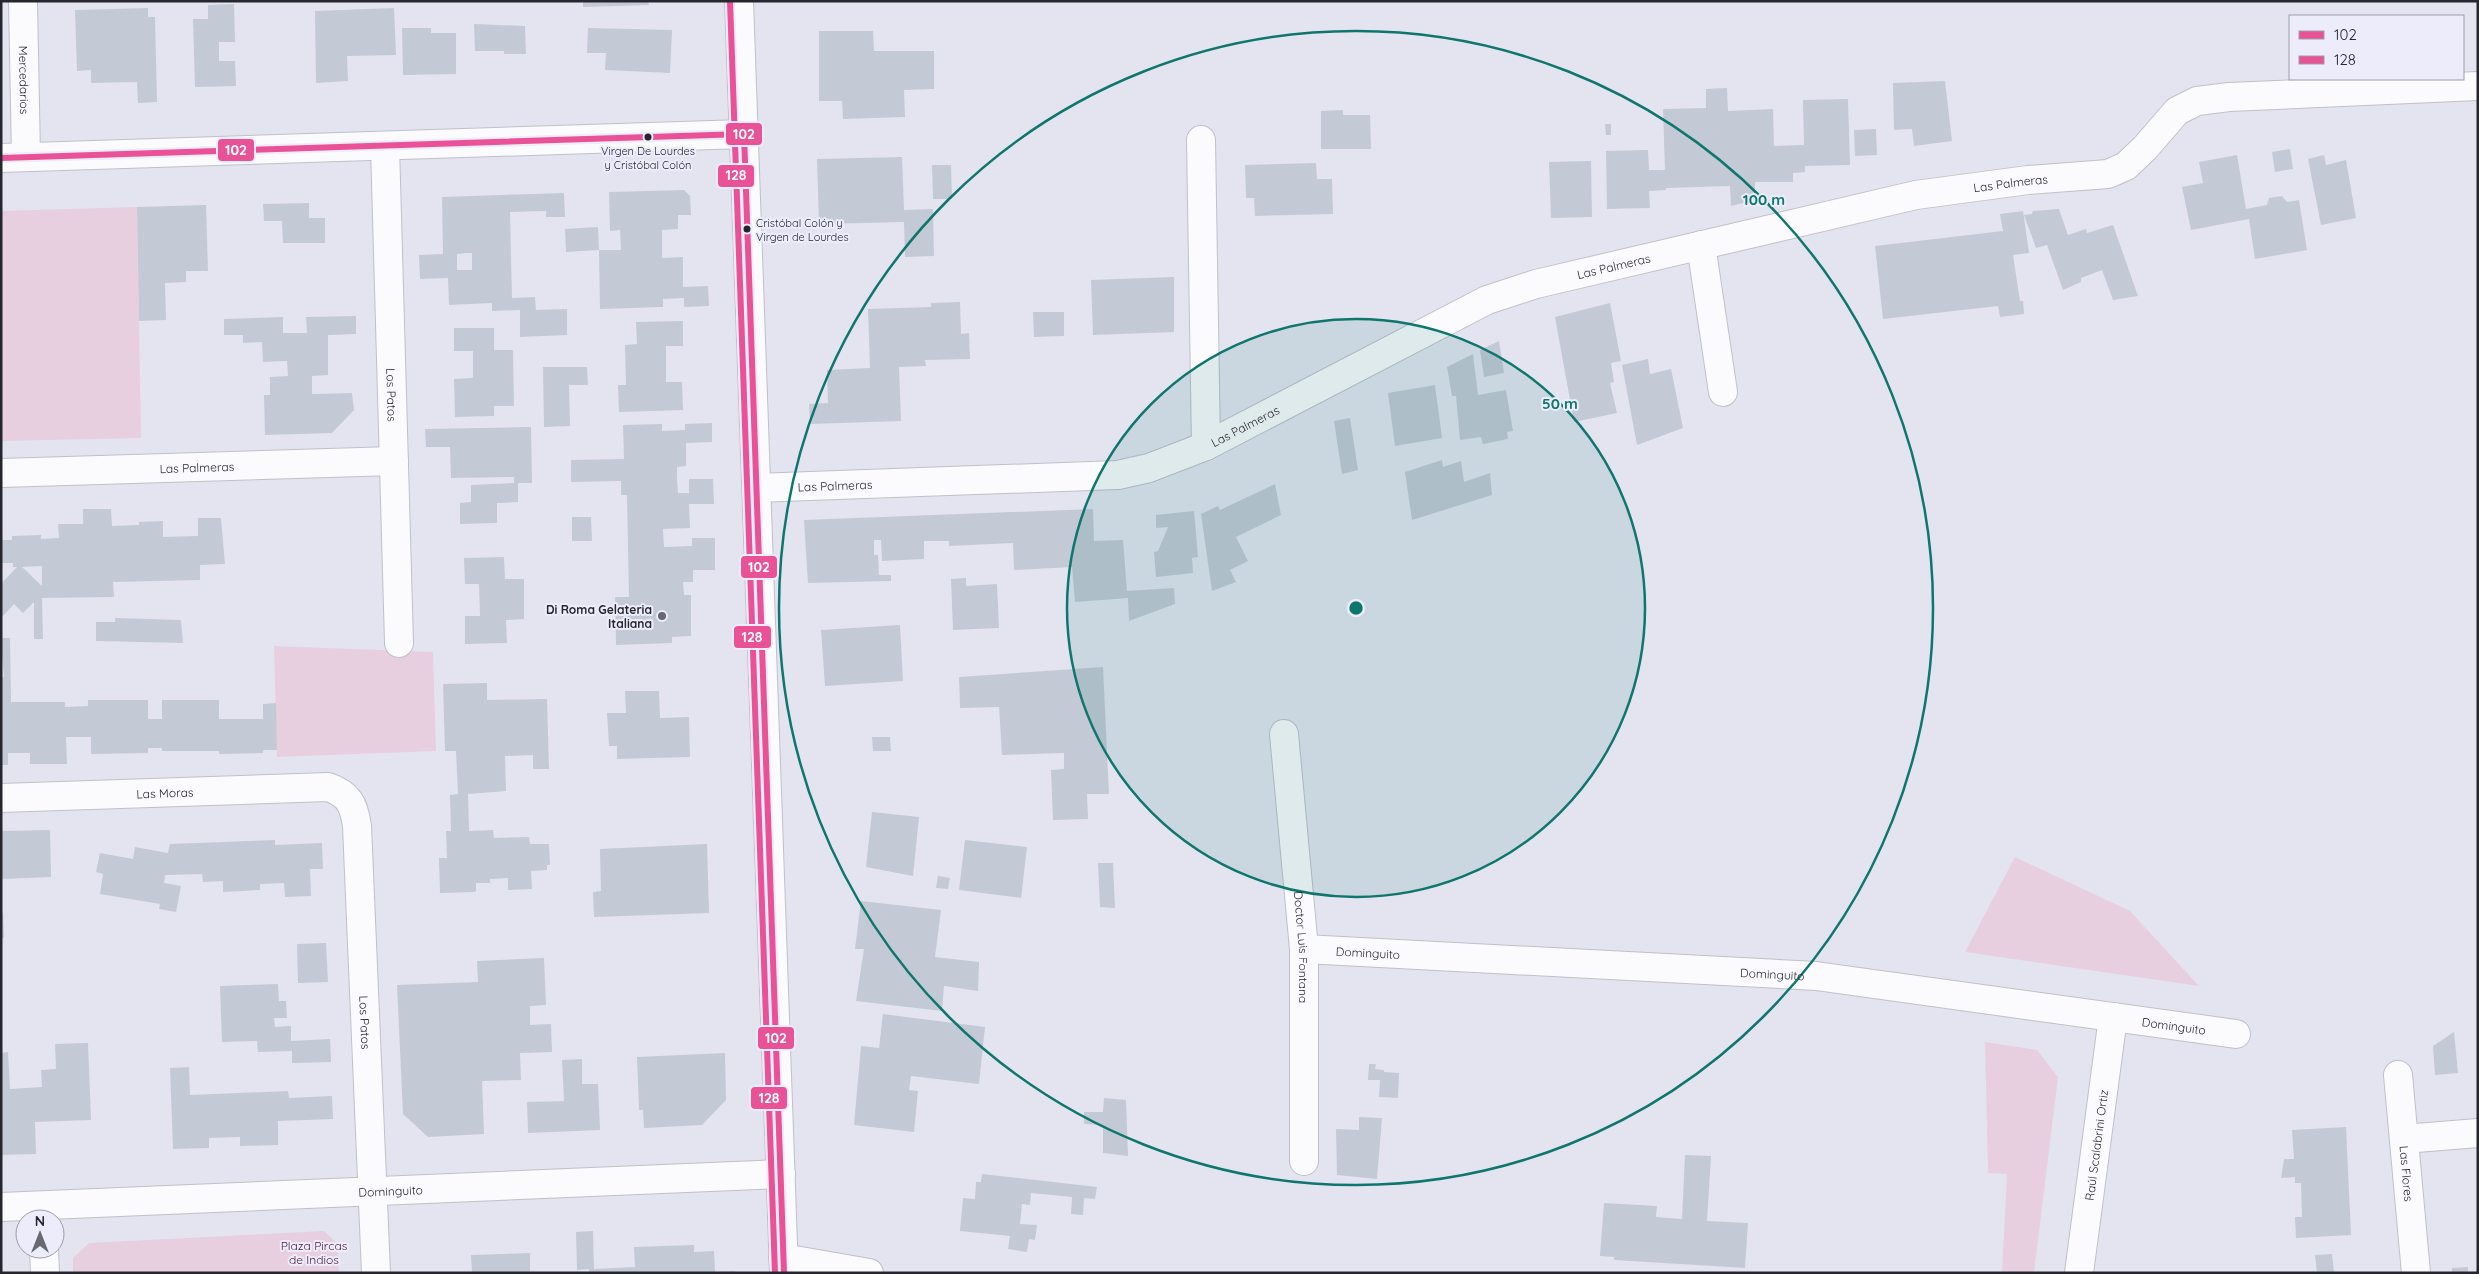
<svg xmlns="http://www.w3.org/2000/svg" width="2479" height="1274" font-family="Quicksand,sans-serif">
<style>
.green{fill:#e7cfe0}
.building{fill:#c4c9d6;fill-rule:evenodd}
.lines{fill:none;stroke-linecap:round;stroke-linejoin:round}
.minor-casing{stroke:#c0c0ca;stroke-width:30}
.minor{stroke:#fbfbfd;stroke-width:28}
.bus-1-casing{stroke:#ececfb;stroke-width:10}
.bus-2-casing{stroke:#ececfb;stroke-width:10}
.bus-1{stroke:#e95297;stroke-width:6}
.bus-2{stroke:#e95297;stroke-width:6}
.ring{fill:none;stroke:#0f766e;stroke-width:2.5}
.bus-dot{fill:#26262f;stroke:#ececfb;stroke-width:2}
.poi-dot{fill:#686873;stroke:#ececfb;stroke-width:2}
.labels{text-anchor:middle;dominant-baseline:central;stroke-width:4;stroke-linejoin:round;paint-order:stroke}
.bus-label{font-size:11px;fill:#26262f;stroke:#ececfb}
.street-label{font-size:12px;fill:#26262f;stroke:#ececfb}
.poi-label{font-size:12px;font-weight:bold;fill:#26262f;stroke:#ececfb;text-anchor:end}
.park-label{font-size:12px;fill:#4d1736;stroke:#ececfb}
.centre{fill:#0f766e;stroke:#ececfb;stroke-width:2.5}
.ring-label{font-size:15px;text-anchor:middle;font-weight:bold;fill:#0f766e;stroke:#ececfb;stroke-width:4;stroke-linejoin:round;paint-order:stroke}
.line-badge{stroke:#ececfb;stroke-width:2}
.badge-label{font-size:14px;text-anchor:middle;font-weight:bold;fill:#fff}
</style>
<rect width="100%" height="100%" fill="#e4e4f1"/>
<g class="green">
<polygon points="137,207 141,438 1,441 1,211"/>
<polygon points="274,646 433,652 436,751 277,757"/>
<polygon points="2015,857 2130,911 2199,986 1965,952"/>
<polygon points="1985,1042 2037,1050 2058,1077 2034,1273 2002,1273 2007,1174 1988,1173"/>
<polygon points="324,1231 337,1243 339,1273 73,1273 73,1258 89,1243"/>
</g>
<g class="building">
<polygon points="583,1 648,1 649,5 583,7"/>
<polygon points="234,4 235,42 219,42 219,61 235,61 236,86 195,87 193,19 208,19 208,5"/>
<polygon points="148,8 148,17 155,17 157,102 138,103 137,82 91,83 91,70 77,71 75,10"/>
<polygon points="394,8 396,55 347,56 348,81 316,83 315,11"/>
<polygon points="474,24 525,26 526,54 504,54 504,51 475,51"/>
<polygon points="402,28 431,28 431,33 456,33 456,74 403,75"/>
<polygon points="588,28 672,30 670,73 605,70 606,53 587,53"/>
<polygon points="819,31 873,31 874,51 934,51 934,89 904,90 905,117 843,119 842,101 819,101"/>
<polygon points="1945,81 1952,141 1914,146 1912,129 1894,130 1893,83"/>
<polygon points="1727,88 1728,111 1773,109 1774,146 1804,145 1803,100 1848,99 1850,165 1805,166 1805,172 1793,173 1793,182 1755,182 1755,200 1731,206 1730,186 1666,188 1666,190 1649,191 1650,208 1607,209 1606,151 1648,150 1649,170 1665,170 1663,109 1706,108 1706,89"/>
<polygon points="1343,110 1343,115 1370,115 1371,149 1321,149 1321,111"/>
<polygon points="1605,124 1611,124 1611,135 1606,135"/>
<polygon points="1876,129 1877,155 1855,156 1854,130"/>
<polygon points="2290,149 2293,169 2275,172 2272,152"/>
<polygon points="2237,155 2246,209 2267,205 2269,198 2282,196 2287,202 2299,200 2307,250 2255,259 2249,219 2191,230 2182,187 2203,183 2199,162"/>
<polygon points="2324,155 2326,165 2346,160 2356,218 2321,225 2308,159"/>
<polygon points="902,157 904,210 933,209 934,256 905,257 904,222 819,224 817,159"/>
<polygon points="1591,161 1592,217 1551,218 1549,162"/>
<polygon points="1316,163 1317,179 1332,179 1333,214 1255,216 1254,198 1246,198 1245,165"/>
<polygon points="932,165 951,165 952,199 933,199"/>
<polygon points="684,190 690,196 691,215 678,215 678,229 662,230 662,258 683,257 683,287 708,286 709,306 684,307 684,298 663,299 663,307 600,309 599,250 621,250 620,230 610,231 609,192"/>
<path d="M 564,193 L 565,217 L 546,217 L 546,211 L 510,212 L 512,298 L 535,297 L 536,310 L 567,309 L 567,335 L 520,337 L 520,310 L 492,311 L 492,303 L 449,305 L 448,278 L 420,279 L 419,255 L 443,254 L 442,197 ZM 467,253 L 472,253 L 472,270 L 457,270 L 457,254 Z"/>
<polygon points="309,203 309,218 325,218 325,243 283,243 282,221 264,221 263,204"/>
<polygon points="206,205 208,271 186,271 186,282 165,283 166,320 139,321 137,207"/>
<polygon points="2059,209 2068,235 2086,229 2087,233 2113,225 2138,296 2113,300 2102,270 2081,278 2081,282 2063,290 2047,245 2036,248 2024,215 2032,214 2033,211"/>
<polygon points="2023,211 2029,253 2013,255 2020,301 2023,301 2024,314 2000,317 1998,306 1883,319 1875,246 2003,231 2000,214"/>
<polygon points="598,227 599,250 566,252 565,229"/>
<polygon points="1174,277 1174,332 1093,335 1091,280"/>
<polygon points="960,302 961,334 969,333 970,359 925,360 926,366 899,367 901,421 810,424 809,404 828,403 827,370 870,368 868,309 931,307 931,303"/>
<polygon points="1610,303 1621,361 1611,363 1614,382 1610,383 1617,413 1574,422 1555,317"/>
<polygon points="1033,312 1064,312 1064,336 1034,337"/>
<polygon points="356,316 356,334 328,335 328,375 312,376 312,394 352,393 354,410 332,433 265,435 264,395 270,395 270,377 288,376 287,361 263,362 262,342 243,343 243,335 224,335 224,319 283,317 283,333 307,333 306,317"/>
<polygon points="683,321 683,346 666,346 666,382 682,382 683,410 619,412 618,385 626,385 625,345 637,344 636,322"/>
<polygon points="454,328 494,328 494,350 513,350 514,406 494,406 494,416 455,417 454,379 473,378 473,351 454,351"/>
<polygon points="1499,341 1504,373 1484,377 1480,350"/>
<polygon points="1473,354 1478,395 1506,390 1513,431 1507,432 1508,439 1483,444 1481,437 1460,440 1456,396 1452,396 1447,367"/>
<polygon points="1648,359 1650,374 1671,369 1683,428 1637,445 1622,365"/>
<polygon points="543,367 587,367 588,385 569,385 570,426 544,427"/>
<polygon points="1435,385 1442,438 1395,446 1388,393"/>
<polygon points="1350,418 1358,470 1342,474 1334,421"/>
<polygon points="712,423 712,442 686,443 686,466 677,467 677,480 678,493 689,493 689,479 713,479 714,504 689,504 690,528 663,529 664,547 692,546 692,538 715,538 715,570 693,570 693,582 683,582 684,595 691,595 691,636 672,637 672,643 616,645 615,597 629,597 627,495 621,495 621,481 571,482 571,460 624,459 623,425 662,424 662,431 685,430 685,424"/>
<polygon points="531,427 532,483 518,483 518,502 497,503 497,523 460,524 460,503 471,502 471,485 514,483 514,477 451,478 450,447 426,447 425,429"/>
<polygon points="1442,460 1443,467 1461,461 1464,482 1490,473 1492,495 1412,520 1405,472"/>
<polygon points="1275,484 1281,515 1236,537 1248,561 1230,570 1236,582 1212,591 1201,514 1218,506 1220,510"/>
<path d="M 83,509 L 111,509 L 112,526 L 139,525 L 139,522 L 163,521 L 163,537 L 198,536 L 198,518 L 221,518 L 225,564 L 200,565 L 200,580 L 113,582 L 114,597 L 42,598 L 43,639 L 34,639 L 34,602 L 23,613 L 14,604 L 3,616 L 1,614 L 1,584 L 17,567 L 13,567 L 13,563 L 1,563 L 1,540 L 12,540 L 12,536 L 41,535 L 41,539 L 59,538 L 58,524 L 83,524 ZM 42,566 L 42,586 L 22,567 Z"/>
<polygon points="1093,509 1094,541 1123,540 1127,591 1174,588 1175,604 1129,621 1128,598 1075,602 1072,567 1014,570 1013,543 949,546 949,541 924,541 924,559 882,561 881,540 874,540 874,555 878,555 879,575 891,575 891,581 808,583 804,520"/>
<polygon points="1194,511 1198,557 1192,558 1193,573 1156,577 1154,552 1158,551 1168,527 1156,528 1156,515"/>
<polygon points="572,517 591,517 592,541 572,541"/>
<polygon points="504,557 505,579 524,579 524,619 506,620 507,643 465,644 465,616 480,616 479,584 465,584 464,558"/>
<polygon points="966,578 966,586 997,584 999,628 953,630 951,579"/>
<polygon points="115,618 181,620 183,643 96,641 96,622 115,622"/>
<polygon points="900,625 903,681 825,686 821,630"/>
<polygon points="1,638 10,638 11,702 65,702 65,707 88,706 88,700 148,700 148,719 162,719 162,700 219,700 219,719 263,719 263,704 276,703 277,750 263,750 263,753 219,754 219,751 162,751 162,748 148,748 148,753 91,754 91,737 66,737 67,764 30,764 30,753 8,753 8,765 1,765 1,677 4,677"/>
<polygon points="1103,667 1109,794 1087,794 1088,819 1053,820 1051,770 1064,769 1064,753 1002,755 999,707 960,708 959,677"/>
<polygon points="487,683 487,700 547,699 549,769 533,769 533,755 505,756 506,791 468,794 469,831 493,830 494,838 529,837 530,844 549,844 550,865 547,865 547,870 531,871 532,889 508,890 508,878 490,879 490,883 476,883 476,891 474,892 440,893 439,858 447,858 446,831 451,831 450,795 458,794 456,751 445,751 443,684"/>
<polygon points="625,691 659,691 660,718 689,717 690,757 617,759 617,746 609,746 607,713 626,713"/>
<polygon points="872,737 890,737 891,751 873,751"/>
<polygon points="872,812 919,817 913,876 866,867"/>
<polygon points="50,830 51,877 1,879 1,831"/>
<polygon points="275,840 275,845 322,843 323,869 310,869 311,896 285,897 284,883 260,884 260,890 223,892 223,881 203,882 202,874 165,875 164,883 181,886 176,912 159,909 160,904 100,894 103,874 96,872 100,853 133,859 135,847 168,853 170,844"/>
<polygon points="965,840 1027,847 1021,898 959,890"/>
<polygon points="707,844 709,913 594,917 593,892 601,891 600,849"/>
<polygon points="1098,863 1113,863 1115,908 1100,907"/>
<polygon points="938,876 950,878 948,889 936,888"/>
<polygon points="861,901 941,910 935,957 979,962 978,991 944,986 942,1011 856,1001 864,949 855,949"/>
<polygon points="1,913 3,913 4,938 1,938"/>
<polygon points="326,943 328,982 298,983 297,944"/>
<polygon points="544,958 546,1005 530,1006 530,1025 551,1024 552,1052 520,1053 521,1080 482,1081 484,1134 428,1137 403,1114 397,985 478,982 477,961"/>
<polygon points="278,984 279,1001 286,1001 287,1018 274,1018 275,1027 291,1026 291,1041 330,1039 331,1062 292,1063 292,1051 258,1052 257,1041 222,1042 220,986"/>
<polygon points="883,1014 985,1027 979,1084 911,1076 909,1090 918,1091 914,1132 854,1125 861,1046 879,1048"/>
<polygon points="2454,1032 2458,1073 2435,1075 2433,1046"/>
<polygon points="88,1043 91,1120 35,1122 36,1154 1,1155 1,1053 8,1052 10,1089 42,1087 41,1070 56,1069 55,1044"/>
<polygon points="725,1053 726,1100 702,1125 644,1128 643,1110 639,1110 637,1057"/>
<polygon points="582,1059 582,1084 598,1084 600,1130 528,1133 527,1102 564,1101 562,1060"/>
<polygon points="1369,1064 1376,1064 1375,1069 1384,1070 1384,1072 1399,1073 1398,1098 1379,1097 1380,1080 1368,1080"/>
<polygon points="189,1067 190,1095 288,1091 289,1098 332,1096 333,1119 278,1121 278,1145 240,1146 240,1137 209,1138 209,1148 173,1149 170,1068"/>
<polygon points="1104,1098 1126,1100 1128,1156 1103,1153 1103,1125 1084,1124 1084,1112 1103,1112"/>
<polygon points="1359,1117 1382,1118 1377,1179 1337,1175 1336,1129 1359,1130"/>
<polygon points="2346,1127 2351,1235 2296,1238 2295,1217 2302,1217 2301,1183 2295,1183 2295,1177 2281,1178 2284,1159 2294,1159 2292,1130"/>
<polygon points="1685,1155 1711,1156 1707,1221 1748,1223 1745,1268 1614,1260 1614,1257 1600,1256 1604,1203 1657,1206 1656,1217 1682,1219"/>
<polygon points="982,1174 1097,1187 1095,1199 1084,1198 1083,1215 1071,1214 1072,1197 1031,1193 1030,1205 1022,1204 1020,1224 1037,1225 1035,1240 1029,1239 1027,1252 1008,1249 1010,1236 960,1231 963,1198 975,1199 976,1182 981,1182"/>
<polygon points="593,1231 594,1269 635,1267 634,1247 694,1245 694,1252 714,1251 715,1272 735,1271 735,1273 589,1273 589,1269 577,1270 576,1232"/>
<polygon points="530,1253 530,1273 472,1273 471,1255"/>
<polygon points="2332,1254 2334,1273 2317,1273 2315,1255"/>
<polygon points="2468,1267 2468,1273 2452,1273 2452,1268"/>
</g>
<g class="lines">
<g class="minor-casing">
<g id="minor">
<path id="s1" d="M 23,1 L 26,157"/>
<polyline points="739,1 784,1273"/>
<polyline points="1201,140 1206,446"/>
<path id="s2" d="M 385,146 L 399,643"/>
<polyline points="1,158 744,134"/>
<polyline points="1701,245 1723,392"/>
<path id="s3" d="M 1,473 L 394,461"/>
<path id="s4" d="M 757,488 L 1118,475 L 1149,468 L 1206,446 L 1487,300 L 1536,284 L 1916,195 L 2028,180 L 2108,174 L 2126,166 L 2145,148 L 2177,111 L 2197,101 L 2229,97 L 2478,86"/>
<path id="s5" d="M 1284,734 L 1304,949 L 1304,1161"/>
<path id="s6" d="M 1,798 L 328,787 C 349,794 354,805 357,826 L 376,1273"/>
<path id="s7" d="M 1304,949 L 1816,976 L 2236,1034"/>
<path id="s8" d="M 2398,1075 L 2416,1273"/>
<polyline points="2404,1139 2478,1133"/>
<path id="s9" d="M 1,1207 L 781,1174"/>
<polyline points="44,1249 45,1273"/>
<polyline points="783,1258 869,1273"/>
<path id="s10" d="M 2079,1273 L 2113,1017"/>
</g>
</g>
<use href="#minor" class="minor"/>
<g class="bus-1-casing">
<polyline id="bus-1" points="1,158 744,134 784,1273"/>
</g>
<g class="bus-2-casing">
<polyline id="bus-2" points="730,1 775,1273"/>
</g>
<use href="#bus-1" class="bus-1"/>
<use href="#bus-2" class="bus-2"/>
</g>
<circle cx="1356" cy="608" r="289" fill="#0f766e" fill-opacity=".12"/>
<g class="ring">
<circle cx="1356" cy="608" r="289"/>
<circle cx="1356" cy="608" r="577"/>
</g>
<g class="bus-dot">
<circle cx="648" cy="137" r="4.5"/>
<circle cx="747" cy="229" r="4.5"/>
</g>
<circle class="poi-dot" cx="662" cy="616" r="5"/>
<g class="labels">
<g class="bus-label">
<text x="648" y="151">Virgen De Lourdes<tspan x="648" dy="14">y Cristóbal Colón</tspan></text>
<text x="756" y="223" text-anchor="start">Cristóbal Colón y<tspan x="756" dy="14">Virgen de Lourdes</tspan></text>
</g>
<g class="street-label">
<text stroke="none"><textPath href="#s1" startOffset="79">Mercedarios</textPath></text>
<text stroke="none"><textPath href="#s4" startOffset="1308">Las Palmeras</textPath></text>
<text stroke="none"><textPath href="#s4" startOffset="902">Las Palmeras</textPath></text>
<text stroke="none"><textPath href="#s2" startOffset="249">Los Patos</textPath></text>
<text stroke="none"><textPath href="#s4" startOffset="498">Las Palmeras</textPath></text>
<text stroke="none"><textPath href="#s3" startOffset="196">Las Palmeras</textPath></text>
<text stroke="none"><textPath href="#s4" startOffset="78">Las Palmeras</textPath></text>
<text stroke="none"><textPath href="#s6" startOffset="164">Las Moras</textPath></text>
<text stroke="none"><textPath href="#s5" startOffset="214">Doctor Luis Fontana</textPath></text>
<text stroke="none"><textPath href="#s7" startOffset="64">Dominguito</textPath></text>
<text stroke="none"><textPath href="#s7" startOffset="469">Dominguito</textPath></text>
<text stroke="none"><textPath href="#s6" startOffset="576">Los Patos</textPath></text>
<text stroke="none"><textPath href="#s7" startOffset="874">Dominguito</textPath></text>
<text stroke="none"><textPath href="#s10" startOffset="129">Raúl Scalabrini Ortiz</textPath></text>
<text stroke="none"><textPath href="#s8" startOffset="99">Las Flores</textPath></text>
<text stroke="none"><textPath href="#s9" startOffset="390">Dominguito</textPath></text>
</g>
<g class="poi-label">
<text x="652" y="609">Di Roma Gelateria<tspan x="652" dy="14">Italiana</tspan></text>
</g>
<g class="park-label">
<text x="314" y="1245">Plaza Pircas<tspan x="314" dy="14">de Indios</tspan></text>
</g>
</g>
<circle cx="1356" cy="608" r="8" class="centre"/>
<g class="ring-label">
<text x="1764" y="205">100 m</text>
<text x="1560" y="409">50 m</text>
</g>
<g class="line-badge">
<rect x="725" y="122" width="38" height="24" rx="5" fill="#e95297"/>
<rect x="217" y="138" width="38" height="24" rx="5" fill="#e95297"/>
<rect x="717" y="164" width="38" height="24" rx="5" fill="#e95297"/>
<rect x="740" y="555" width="38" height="24" rx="5" fill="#e95297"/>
<rect x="733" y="625" width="39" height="24" rx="5" fill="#e95297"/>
<rect x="757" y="1026" width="38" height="24" rx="5" fill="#e95297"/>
<rect x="750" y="1086" width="38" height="24" rx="5" fill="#e95297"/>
</g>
<g class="badge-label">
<text x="744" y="139">102</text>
<text x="236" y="155">102</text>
<text x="736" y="180">128</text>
<text x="759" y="572">102</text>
<text x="752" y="642">128</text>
<text x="776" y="1043">102</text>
<text x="769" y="1103">128</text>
</g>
<rect width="2479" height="1274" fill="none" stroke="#26262f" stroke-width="5"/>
<rect x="2289" y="15" width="175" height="65" fill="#ececfb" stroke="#9d9da9"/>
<rect x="2299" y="31" width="25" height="8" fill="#e95297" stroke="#9d9da9"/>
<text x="2334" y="40" font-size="15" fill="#26262f">102</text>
<rect x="2299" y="56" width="25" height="8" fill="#e95297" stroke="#9d9da9"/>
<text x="2334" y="65" font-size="15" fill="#26262f">128</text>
<g transform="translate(40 1234)"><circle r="24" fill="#ececfb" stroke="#9d9da9"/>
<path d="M0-4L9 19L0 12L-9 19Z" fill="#686873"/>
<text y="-8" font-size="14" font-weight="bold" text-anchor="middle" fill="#26262f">N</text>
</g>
</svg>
